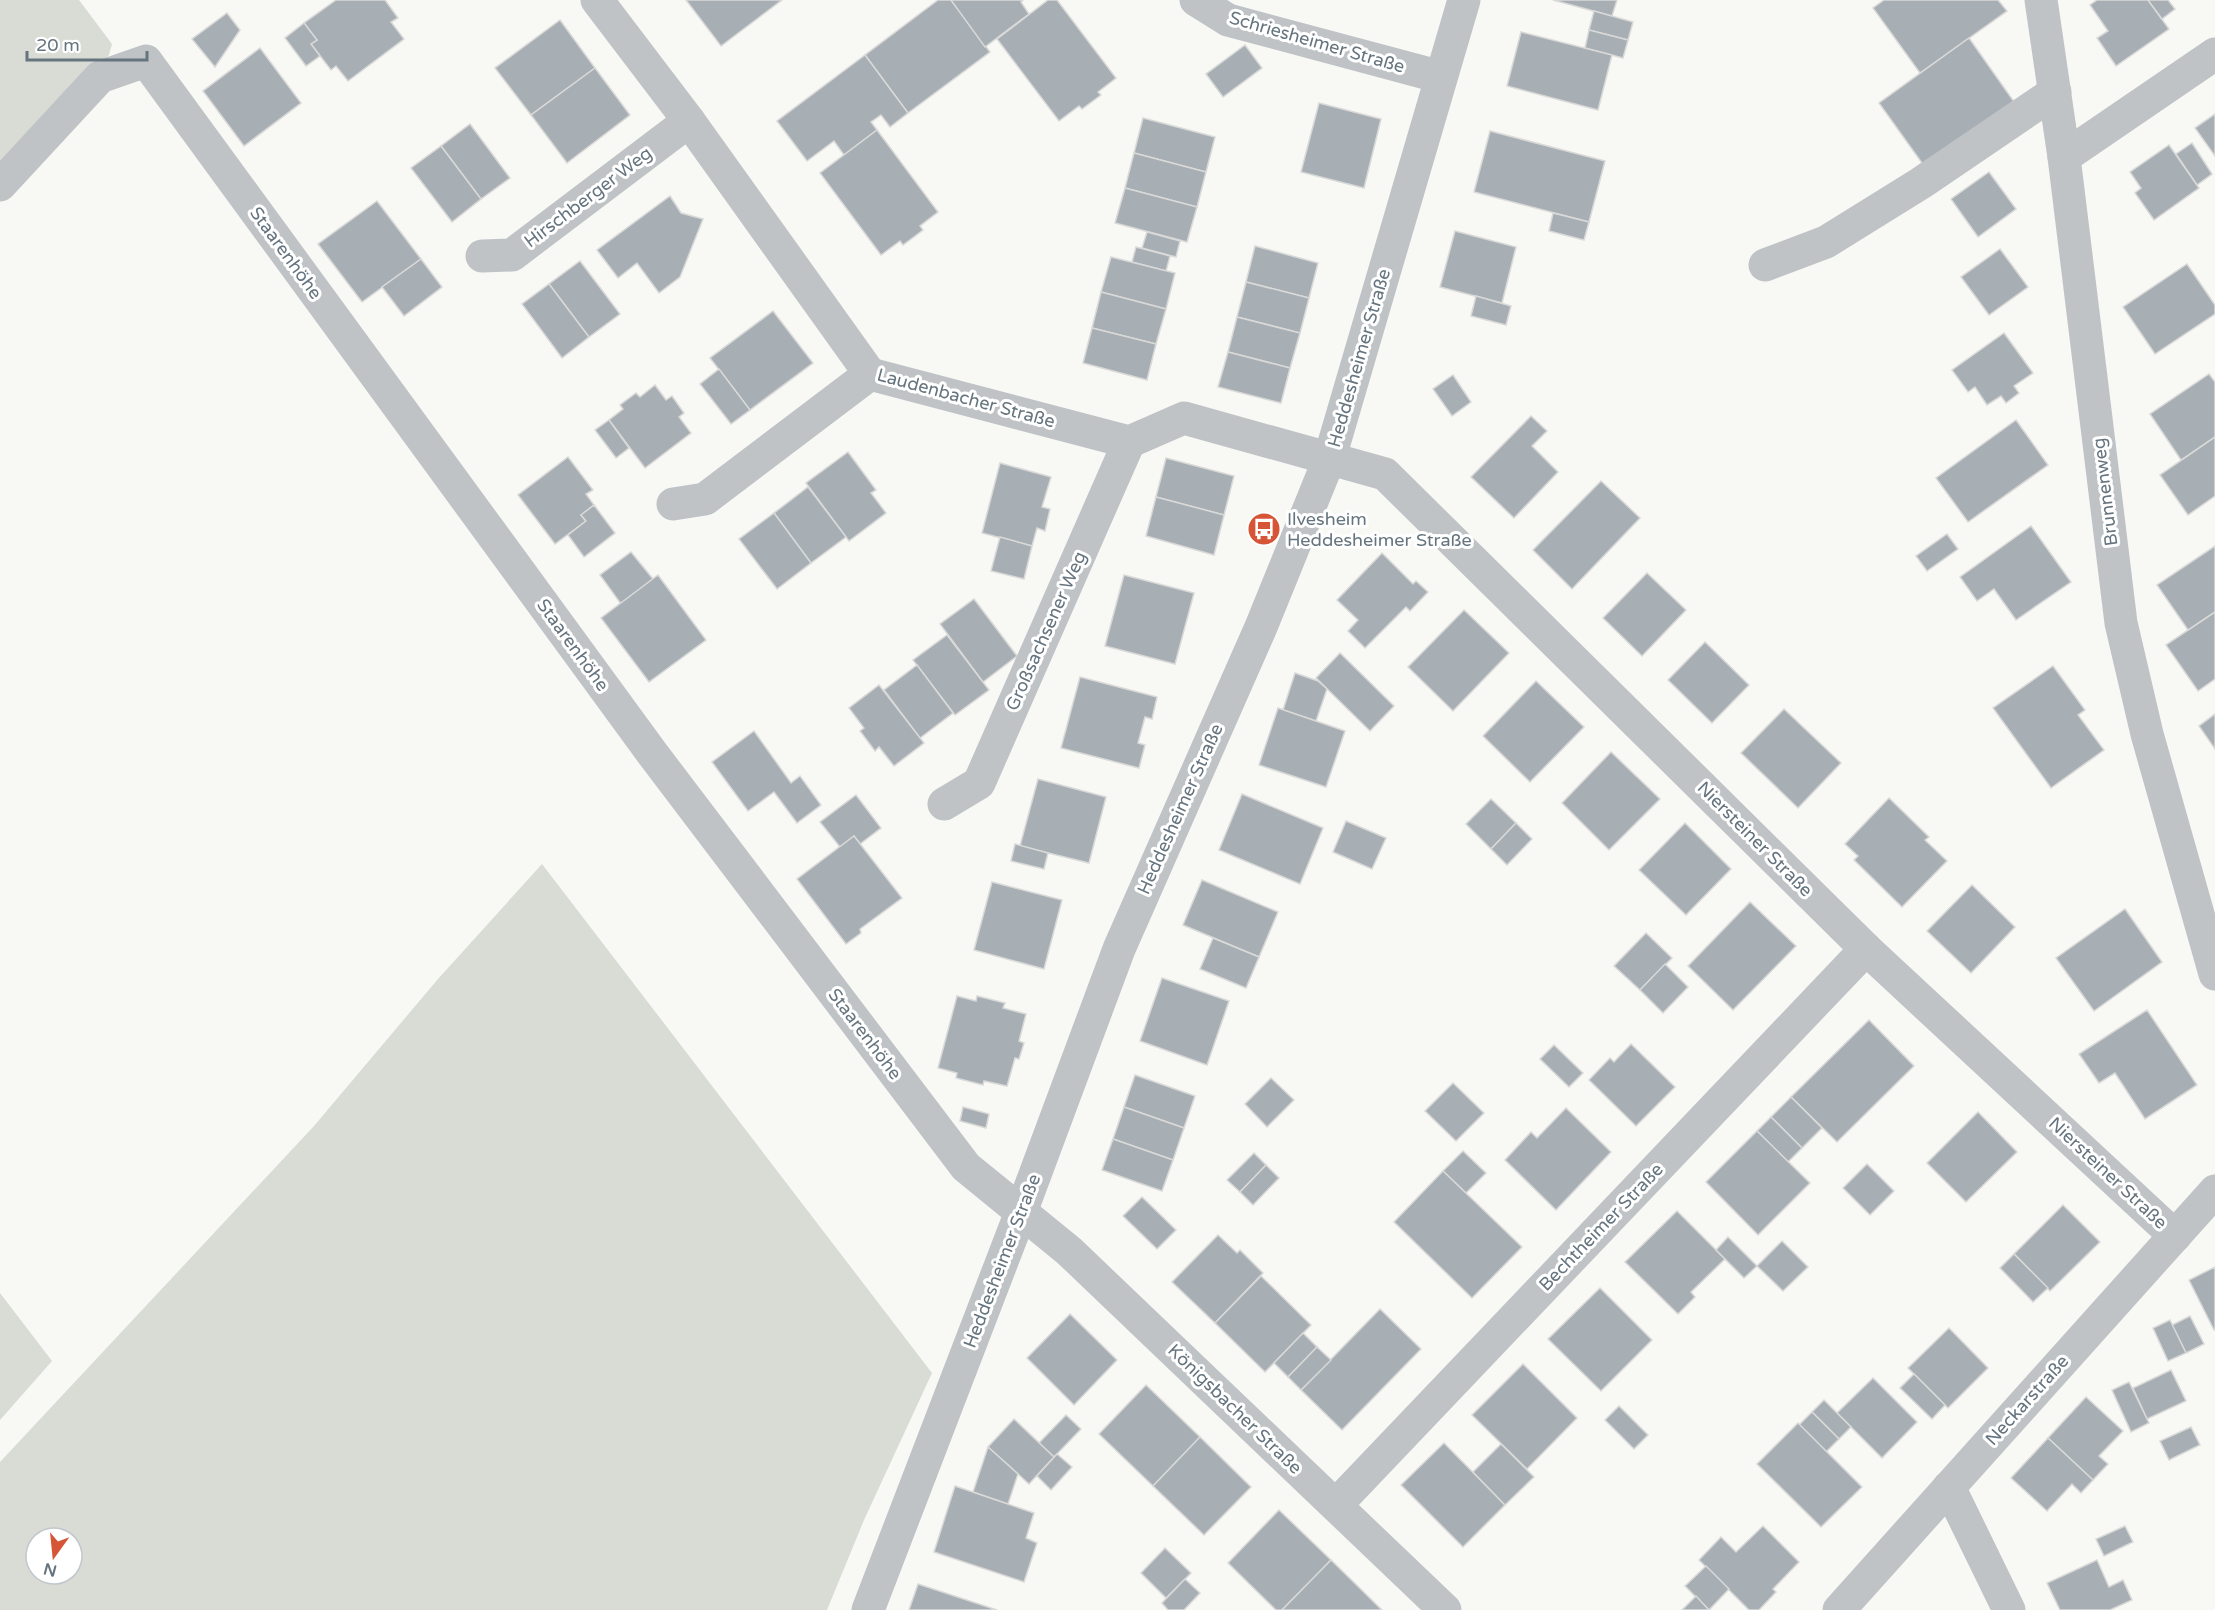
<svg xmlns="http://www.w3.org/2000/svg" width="2215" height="1610" font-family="'Varela Round',sans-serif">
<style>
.green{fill:#d8dcd5;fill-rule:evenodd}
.building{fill:#a7aeb4;stroke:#d9d9d8;stroke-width:1.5}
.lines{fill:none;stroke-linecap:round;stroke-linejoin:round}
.minor{stroke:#bfc3c6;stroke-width:33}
.labels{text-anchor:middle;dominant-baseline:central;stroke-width:6;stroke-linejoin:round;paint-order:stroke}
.street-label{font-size:18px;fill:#65747e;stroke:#fff}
.poi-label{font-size:18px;fill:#65747e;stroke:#fff;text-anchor:start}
</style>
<rect width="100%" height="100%" fill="#f8f8f5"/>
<g class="green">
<polygon points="0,0 79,0 112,44 109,55 0,174"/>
<path d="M 542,864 L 932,1373 L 864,1520 L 827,1610 L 0,1610 L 0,1462 L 314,1126 L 438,979 ZM 36,1538 L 72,1538 L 72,1574 L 36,1574 Z"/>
<polygon points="0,1293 52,1361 0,1420"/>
</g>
<g class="building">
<polygon points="336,0 385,0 398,18 391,22 404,39 348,81 336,66 331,70 311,44 317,40 304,23"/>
<polygon points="686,0 782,0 721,46"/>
<polygon points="938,0 951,0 990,52 908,113 865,55"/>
<polygon points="951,0 1023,0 1021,2 1029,14 985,47"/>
<polygon points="1048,0 1057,0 1116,78 1098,92 1101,95 1082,109 1079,106 1059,121 997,39"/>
<polygon points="1553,0 1617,0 1612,16"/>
<polygon points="1884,0 1998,0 2007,11 1920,73 1873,8"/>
<polygon points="2097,0 2148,0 2169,29 2116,66 2097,38 2108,31 2090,5"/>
<polygon points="2148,0 2168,0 2175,9 2162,19"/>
<polygon points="1594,11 1633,22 1628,40 1589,30"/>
<polygon points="227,13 240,30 215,67 192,39"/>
<polygon points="560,20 595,68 531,115 495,68"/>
<polygon points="304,23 317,40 311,44 320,56 306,66 285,38"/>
<polygon points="1589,30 1628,40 1623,58 1585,48"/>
<polygon points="1521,32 1612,55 1598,110 1507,86"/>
<polygon points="1969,38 2017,106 1927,170 1879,103"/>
<polygon points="1245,45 1262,68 1223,97 1206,74"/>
<polygon points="260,48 301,103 244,146 203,91"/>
<polygon points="865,55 908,113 890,127 881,115 871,122 877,130 844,155 834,141 807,161 777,121"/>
<polygon points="595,68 630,115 567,163 531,115"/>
<polygon points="1319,103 1381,119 1364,188 1301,172"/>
<polygon points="2215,114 2215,156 2195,128"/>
<polygon points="1143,118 1215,137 1206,172 1134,153"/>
<polygon points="470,124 510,178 481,199 441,146"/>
<polygon points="877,130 938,212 920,226 923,230 903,245 900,241 881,255 820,173"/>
<polygon points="1490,131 1605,161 1589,222 1474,192"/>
<polygon points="2192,143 2212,174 2197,185 2176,154"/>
<polygon points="2169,145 2199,188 2154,220 2135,193 2141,188 2130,172"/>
<polygon points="441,146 481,199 452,222 411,168"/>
<polygon points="1134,153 1206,172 1197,207 1125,188"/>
<polygon points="1989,172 2016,209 1978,237 1951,199"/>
<polygon points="1125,188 1197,207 1187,242 1115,223"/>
<polygon points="670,196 681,213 703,219 680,277 659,293 637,263 618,278 597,250"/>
<polygon points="377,201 421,259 362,302 318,244"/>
<polygon points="1553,213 1589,222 1584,240 1549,231"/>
<polygon points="1455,231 1516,247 1502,303 1440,287"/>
<polygon points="1147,232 1180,241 1176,257 1142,248"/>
<polygon points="1255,246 1318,263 1309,298 1246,282"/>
<polygon points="1136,247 1170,256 1166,271 1132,262"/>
<polygon points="2000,249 2028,287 1989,315 1961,277"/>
<polygon points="1111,257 1175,273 1166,309 1101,292"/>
<polygon points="421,259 442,287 404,316 382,287"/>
<polygon points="580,261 620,314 589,337 549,284"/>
<polygon points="2187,264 2215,305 2215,314 2155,354 2123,307"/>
<polygon points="1246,282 1309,298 1300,333 1237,317"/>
<polygon points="549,284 589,337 562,358 522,304"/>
<polygon points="1101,292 1166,309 1156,344 1092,328"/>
<polygon points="1476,296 1511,306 1506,325 1471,316"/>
<polygon points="773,311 813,363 750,410 710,358"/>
<polygon points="1237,317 1300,333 1290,368 1228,352"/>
<polygon points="1092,328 1156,344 1147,380 1083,363"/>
<polygon points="2004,333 2033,373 2014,386 2019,393 2006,403 2001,396 1987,405 1975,387 1968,392 1952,370"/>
<polygon points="1228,352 1290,368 1281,403 1218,387"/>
<polygon points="719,369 750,410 731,424 700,384"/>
<polygon points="2209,374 2215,382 2215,437 2181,460 2150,414"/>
<polygon points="1453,375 1471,402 1452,416 1433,389"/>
<polygon points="655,385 666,400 672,396 684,413 679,417 691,433 645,468 609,420 623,409 620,405 636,393 640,397"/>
<polygon points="1531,416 1547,431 1532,446 1558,472 1514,518 1471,477"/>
<polygon points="609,420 629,448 616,458 595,430"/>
<polygon points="2016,420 2048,465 1968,522 1936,478"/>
<polygon points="2215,437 2215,496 2188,515 2160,475"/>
<polygon points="848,452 876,490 871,493 886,513 849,541 806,483"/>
<polygon points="568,457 593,490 586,494 594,505 581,515 586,521 555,544 518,495"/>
<polygon points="1166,458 1234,476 1224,515 1156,497"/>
<polygon points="1000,463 1051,477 1042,507 1050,509 1045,531 1037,528 1032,546 982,533"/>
<polygon points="1601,481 1640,518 1572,589 1533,550"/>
<polygon points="808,487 846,537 811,563 774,513"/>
<polygon points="1156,497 1224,515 1214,555 1146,536"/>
<polygon points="594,505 615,533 584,557 568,535 586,521 581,515"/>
<polygon points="774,513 811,563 777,589 739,539"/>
<polygon points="2031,526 2071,582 2016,620 1994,589 1977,601 1960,577"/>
<polygon points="1947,534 1958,549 1927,571 1916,556"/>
<polygon points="1000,537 1032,546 1024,579 991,571"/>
<polygon points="2215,546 2215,612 2188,630 2157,585"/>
<polygon points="631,552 653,579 621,604 600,575"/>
<polygon points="1382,553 1413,584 1416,581 1428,592 1410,611 1406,607 1365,648 1348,631 1358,620 1337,600"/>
<polygon points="1647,573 1686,610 1642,656 1603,618"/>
<polygon points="658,575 706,640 649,682 601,618"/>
<polygon points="1124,575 1194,593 1175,664 1105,646"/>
<polygon points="974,599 1017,656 983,682 940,624"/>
<polygon points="1464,610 1509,653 1453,711 1408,667"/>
<polygon points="2215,612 2215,679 2198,691 2166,645"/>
<polygon points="947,635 989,690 955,715 913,660"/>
<polygon points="1705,642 1749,685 1712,723 1668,680"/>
<polygon points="1340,653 1394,706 1370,731 1316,678"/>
<polygon points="917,665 953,713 920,738 884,690"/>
<polygon points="2053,666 2085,710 2078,715 2104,750 2051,788 1993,708"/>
<polygon points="1295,673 1318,681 1327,689 1316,721 1283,710"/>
<polygon points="1080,677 1157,697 1152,719 1145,717 1138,743 1145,745 1139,768 1061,748"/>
<polygon points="1536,681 1584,727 1530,782 1483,736"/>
<polygon points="879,685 924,743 894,766 879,747 875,751 860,731 864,728 849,708"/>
<polygon points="1278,708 1345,731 1326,787 1259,765"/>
<polygon points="1784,709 1841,763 1798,808 1741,753"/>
<polygon points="2215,714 2215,749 2199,726"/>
<polygon points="754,731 791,783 800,776 821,805 797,823 774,792 748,811 712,762"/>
<polygon points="1611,752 1660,799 1609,850 1562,803"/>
<polygon points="1038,779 1106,797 1089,863 1020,846"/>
<polygon points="1242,794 1323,828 1300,884 1219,850"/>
<polygon points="856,795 881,828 860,844 854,836 840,847 820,822"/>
<polygon points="1889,798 1929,837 1925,840 1947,861 1902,907 1854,860 1858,856 1845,844"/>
<polygon points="1491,799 1516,823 1491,849 1466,824"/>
<polygon points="1346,821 1386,838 1372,869 1333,852"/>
<polygon points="1516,823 1532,839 1507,865 1491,849"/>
<polygon points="1685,823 1731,869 1686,915 1639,870"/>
<polygon points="854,836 902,898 860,929 861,933 846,944 797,879"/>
<polygon points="1015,844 1048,853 1044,869 1011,861"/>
<polygon points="1202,880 1278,912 1259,957 1183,925"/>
<polygon points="992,882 1062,900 1044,969 974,950"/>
<polygon points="1972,885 2015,927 1971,973 1927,931"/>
<polygon points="1750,902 1796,946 1733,1010 1688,966"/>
<polygon points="2125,909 2162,962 2094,1011 2056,958"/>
<polygon points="1646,933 1672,958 1640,990 1614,966"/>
<polygon points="1213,938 1259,957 1246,988 1200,969"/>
<polygon points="1665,964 1688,987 1663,1013 1640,990"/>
<polygon points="1162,978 1229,1001 1207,1065 1140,1041"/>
<polygon points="957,996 976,1001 977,996 1005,1003 1003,1008 1026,1014 1019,1041 1024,1043 1019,1059 1015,1058 1007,1086 984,1081 983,1085 956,1078 957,1073 938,1068"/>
<polygon points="2147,1010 2197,1085 2145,1119 2115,1073 2099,1083 2079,1054"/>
<polygon points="1869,1020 1914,1066 1837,1142 1791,1097"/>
<polygon points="1631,1044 1675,1087 1636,1126 1589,1080 1610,1058 1614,1062"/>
<polygon points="1554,1045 1583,1073 1569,1087 1540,1059"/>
<polygon points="1135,1075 1195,1096 1184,1128 1124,1107"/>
<polygon points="1271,1078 1294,1100 1267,1127 1245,1104"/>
<polygon points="1453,1083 1484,1113 1456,1141 1425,1111"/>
<polygon points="1791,1097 1822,1128 1802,1148 1771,1117"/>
<polygon points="963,1107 989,1114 986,1128 960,1121"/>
<polygon points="1124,1107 1184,1128 1173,1160 1113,1139"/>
<polygon points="1566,1108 1611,1152 1556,1210 1505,1160 1531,1132 1537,1138"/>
<polygon points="1978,1112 2017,1152 1966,1202 1927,1163"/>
<polygon points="1771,1117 1802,1148 1788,1162 1757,1131"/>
<polygon points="1757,1131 1810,1183 1758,1235 1706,1182"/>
<polygon points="1113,1139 1173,1160 1162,1191 1102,1170"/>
<polygon points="1463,1151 1486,1173 1466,1193 1443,1171"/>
<polygon points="1254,1153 1266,1165 1240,1192 1227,1180"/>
<polygon points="1867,1164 1894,1191 1870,1215 1843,1188"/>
<polygon points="1266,1165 1279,1178 1253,1205 1240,1192"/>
<polygon points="1443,1171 1522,1247 1472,1298 1394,1222"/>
<polygon points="1142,1197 1176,1230 1157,1249 1123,1216"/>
<polygon points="2063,1205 2100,1242 2050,1291 2014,1254"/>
<polygon points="1677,1211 1725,1259 1691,1292 1695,1297 1678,1314 1625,1262"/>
<polygon points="1218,1235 1237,1253 1240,1250 1263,1273 1215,1323 1172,1282"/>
<polygon points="1728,1237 1757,1266 1744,1278 1716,1250"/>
<polygon points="1782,1241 1808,1267 1783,1291 1757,1266"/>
<polygon points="2014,1254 2048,1288 2033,1302 2000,1268"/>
<polygon points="2215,1267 2215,1330 2214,1330 2189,1280"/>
<polygon points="1261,1276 1311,1325 1265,1372 1215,1323"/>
<polygon points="1600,1288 1652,1340 1601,1391 1548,1339"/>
<polygon points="1380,1309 1421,1349 1342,1430 1301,1390"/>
<polygon points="1070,1314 1117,1360 1074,1405 1027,1358"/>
<polygon points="2190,1316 2204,1344 2186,1353 2172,1325"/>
<polygon points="2170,1320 2186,1353 2168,1361 2153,1328"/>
<polygon points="1949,1328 1988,1368 1948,1408 1908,1368"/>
<polygon points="1303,1333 1317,1347 1288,1377 1274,1363"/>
<polygon points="1317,1347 1331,1360 1301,1390 1288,1377"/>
<polygon points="1523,1364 1577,1418 1527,1469 1472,1415"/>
<polygon points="2171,1370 2186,1401 2147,1419 2133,1388"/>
<polygon points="1914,1374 1945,1405 1932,1419 1900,1388"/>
<polygon points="1873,1378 1917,1422 1882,1458 1837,1413"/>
<polygon points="2129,1382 2149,1423 2131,1432 2112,1390"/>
<polygon points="1146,1385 1200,1437 1153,1486 1099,1434"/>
<polygon points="2086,1397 2123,1431 2099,1456 2108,1464 2093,1480 2048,1438"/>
<polygon points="1824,1400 1851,1427 1839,1439 1812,1412"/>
<polygon points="1619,1406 1648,1435 1634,1449 1605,1420"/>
<polygon points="1812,1412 1839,1439 1826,1452 1799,1425"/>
<polygon points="1066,1415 1081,1429 1054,1457 1039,1443"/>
<polygon points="1014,1419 1054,1457 1029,1484 988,1447"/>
<polygon points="1798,1423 1862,1487 1821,1527 1757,1464"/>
<polygon points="2191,1427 2200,1445 2169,1460 2160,1441"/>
<polygon points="1200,1437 1251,1487 1204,1535 1153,1486"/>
<polygon points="2048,1438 2093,1480 2081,1493 2072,1484 2047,1511 2011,1478"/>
<polygon points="1444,1443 1505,1505 1463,1547 1401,1485"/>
<polygon points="1501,1444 1534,1477 1505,1505 1473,1472"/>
<polygon points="988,1447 1018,1474 1008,1504 973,1492"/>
<polygon points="1057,1454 1072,1467 1051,1490 1037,1476"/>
<polygon points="955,1486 1034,1513 1026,1538 1037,1543 1024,1582 934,1552"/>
<polygon points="1279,1510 1331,1560 1282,1610 1276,1610 1228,1563"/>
<polygon points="1763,1526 1799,1562 1773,1589 1776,1592 1759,1610 1749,1610 1699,1560 1721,1537 1736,1552"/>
<polygon points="2125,1526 2133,1542 2104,1556 2096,1539"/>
<polygon points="1165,1548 1191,1573 1166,1598 1141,1573"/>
<polygon points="1331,1560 1382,1610 1282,1610"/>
<polygon points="2097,1560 2109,1587 2123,1580 2132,1600 2110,1610 2060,1610 2047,1583"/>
<polygon points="1706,1566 1729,1589 1709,1610 1685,1586"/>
<polygon points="1185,1579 1200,1593 1184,1610 1168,1610 1162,1603"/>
<polygon points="918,1584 997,1610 909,1610"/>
<polygon points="1696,1596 1709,1610 1682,1610"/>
</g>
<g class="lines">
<g class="minor">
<polyline points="597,0 689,121 870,374 1129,442 1184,418 1385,474 1866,949 2175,1236"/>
<polyline points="1196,0 1228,20 1441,77"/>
<polyline points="2041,0 2064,157 2121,623 2147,734 2215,974"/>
<polyline points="2064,157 2215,54"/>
<polyline points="0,185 100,77 146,61 652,753 966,1167 1069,1251 1445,1610"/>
<polyline points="482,256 512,255 689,121"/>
<polyline points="1765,265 1826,242 1921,183 2055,92"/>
<polyline points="673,504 705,499 870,374"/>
<polyline points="944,804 979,783 1129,442"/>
<polyline points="1949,1487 2009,1610"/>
<polyline points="1336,1505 1866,949"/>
<polyline points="868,1610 1021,1212 1119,949 1261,627 1330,457 1464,0"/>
<polyline points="1839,1610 2215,1191"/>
</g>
</g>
<defs>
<g id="bus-disc" transform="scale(1.725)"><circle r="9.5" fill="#d65537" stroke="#fff"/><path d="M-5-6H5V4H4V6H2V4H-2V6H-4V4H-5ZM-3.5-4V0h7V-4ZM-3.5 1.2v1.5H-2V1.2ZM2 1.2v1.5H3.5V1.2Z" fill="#fff"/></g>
</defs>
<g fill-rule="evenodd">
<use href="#bus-disc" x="1264" y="529"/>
</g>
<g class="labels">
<g class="street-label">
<text transform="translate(1317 42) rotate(16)">Schriesheimer Straße</text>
<text transform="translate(588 197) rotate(-37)">Hirschberger Weg</text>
<text transform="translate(286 253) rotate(54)">Staarenhöhe</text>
<text transform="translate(1359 358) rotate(-74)">Heddesheimer Straße</text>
<text transform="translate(966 398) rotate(15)">Laudenbacher Straße</text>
<text transform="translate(2105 492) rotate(-97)">Brunnenweg</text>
<text transform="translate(1046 631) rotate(-66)">Großsachsener Weg</text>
<text transform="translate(573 645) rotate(54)">Staarenhöhe</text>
<text transform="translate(1180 809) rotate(-66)">Heddesheimer Straße</text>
<text transform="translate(1755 839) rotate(45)">Niersteiner Straße</text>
<text transform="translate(865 1034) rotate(53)">Staarenhöhe</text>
<text transform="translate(2108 1173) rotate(43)">Niersteiner Straße</text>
<text transform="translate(1601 1227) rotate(-46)">Bechtheimer Straße</text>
<text transform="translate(1002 1261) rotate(-69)">Heddesheimer Straße</text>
<text transform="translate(2027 1400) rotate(-48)">Neckarstraße</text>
<text transform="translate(1235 1409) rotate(44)">Königsbacher Straße</text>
</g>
<g class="poi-label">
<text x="1287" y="519">Ilvesheim<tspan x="1287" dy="21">Heddesheimer Straße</tspan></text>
</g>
</g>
<g transform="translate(54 1556) rotate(195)"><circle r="28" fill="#ffffff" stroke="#c1c7cb" stroke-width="1.5"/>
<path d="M0-4.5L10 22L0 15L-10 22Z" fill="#d65537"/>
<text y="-9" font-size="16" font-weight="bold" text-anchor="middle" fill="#65747e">N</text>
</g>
<path d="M27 51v9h120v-9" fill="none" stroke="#65747e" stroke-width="3"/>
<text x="36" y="51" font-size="18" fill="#65747e" stroke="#ffffff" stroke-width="4.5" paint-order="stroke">20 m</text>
</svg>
